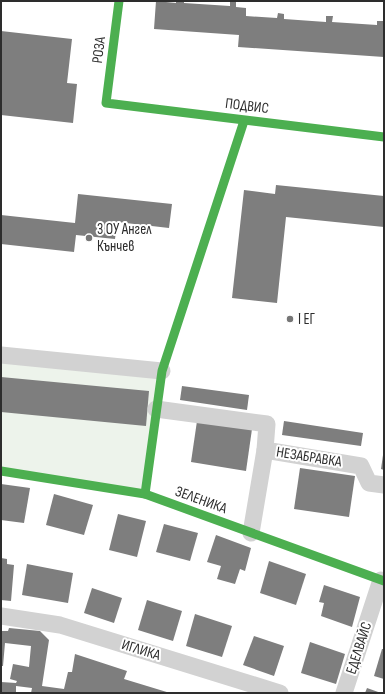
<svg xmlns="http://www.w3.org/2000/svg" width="385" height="694" font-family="'Sofia Sans Condensed',sans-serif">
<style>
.green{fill:#edf3eb}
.building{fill:#7e7e7e}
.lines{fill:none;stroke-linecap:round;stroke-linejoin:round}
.street{stroke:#d2d2d2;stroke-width:17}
.fast{stroke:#4caf50;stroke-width:9}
.poi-dot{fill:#767676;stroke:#fff;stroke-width:1.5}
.labels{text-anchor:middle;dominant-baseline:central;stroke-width:4;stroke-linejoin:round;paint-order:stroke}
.street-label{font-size:15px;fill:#2d2d2d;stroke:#fff}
.poi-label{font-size:15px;fill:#2d2d2d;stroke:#fff;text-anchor:start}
</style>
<rect width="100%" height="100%" fill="#fff"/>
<polygon class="green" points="1,355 162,371 145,494 1,471"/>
<g class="building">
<polygon points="156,1 176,3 176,1 184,1 184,3 230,6 230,1 236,2 236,7 246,8 246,16 277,18 278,13 284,14 284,19 326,22 326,16 333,16 332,22 377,25 377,21 383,21 384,57 238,47 239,35 154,29"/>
<polygon points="1,31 72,39 67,83 77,84 73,123 1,115"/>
<polygon points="276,185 384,196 384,227 286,217 277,303 232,298 244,190 275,194"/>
<polygon points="78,194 172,204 169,228 117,222 115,239 76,235 74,252 1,244 1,215 75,223"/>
<polygon points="1,377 149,391 146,426 1,412"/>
<polygon points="182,386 249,395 247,410 180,400"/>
<polygon points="197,421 252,429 246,471 191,462"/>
<polygon points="284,421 363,433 361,446 282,435"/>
<polygon points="383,455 384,455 384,470 381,469"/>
<polygon points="300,468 355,476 349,517 294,509"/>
<polygon points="1,484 30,488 24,523 1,520"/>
<polygon points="54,494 93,505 84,535 46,525"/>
<polygon points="118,514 146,521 137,557 109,550"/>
<polygon points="164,524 198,533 190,561 156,552"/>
<polygon points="216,535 251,548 245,571 240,569 235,584 217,579 221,566 207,562"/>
<polygon points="1,558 7,559 7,564 14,565 11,601 1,600"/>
<polygon points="269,561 306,574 296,605 260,593"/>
<polygon points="27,564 73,573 68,603 22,595"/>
<polygon points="324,585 360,597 352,627 321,616 324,603 319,602"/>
<polygon points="92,588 122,598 114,623 84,613"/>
<polygon points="147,600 182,611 173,641 138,630"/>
<polygon points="195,614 232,626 222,657 186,646"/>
<polygon points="9,628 40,631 49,640 42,686 64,689 68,672 72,672 75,654 127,671 124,679 170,693 31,693 32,688 16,686 16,693 1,693 1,682 16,683 17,681 10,679 13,664 29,667 31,646 5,643 3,666 1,666 1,631 8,631"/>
<polygon points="254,636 284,646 274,676 243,665"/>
<polygon points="310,642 345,654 336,684 301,673"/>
<polygon points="382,649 384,649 384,679 374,676"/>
<polygon points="367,688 381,693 365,693"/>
</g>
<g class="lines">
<g class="street">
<polyline points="1,355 162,371"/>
<polyline points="156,409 267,424 265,450 361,466 369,483 384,485"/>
<polyline points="251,533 265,450"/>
<polyline points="1,616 60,625 280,693"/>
<polyline points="344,693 381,580"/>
</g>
<g class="fast">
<polyline points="119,1 106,103 384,137"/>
<polyline points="1,471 145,494 384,581"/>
<polyline points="145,494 162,371 244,121"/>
</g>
</g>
<g class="poi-dot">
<circle cx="89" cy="238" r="4"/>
<circle cx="290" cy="319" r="4"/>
</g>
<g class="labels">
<g class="street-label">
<text transform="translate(99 50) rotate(-83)">РОЗА</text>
<text transform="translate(247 106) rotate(7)">ПОДВИС</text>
<text transform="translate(309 457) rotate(9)">НЕЗАБРАВКА</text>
<text transform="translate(201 500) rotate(20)">ЗЕЛЕНИКА</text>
<text transform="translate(359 648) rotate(-72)">ЕДЕЛВАЙС</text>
<text transform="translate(141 650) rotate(17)">ИГЛИКА</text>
</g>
<g class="poi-label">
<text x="97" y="229">3 ОУ Ангел<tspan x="97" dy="17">Кънчев</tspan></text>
<text x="298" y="319">I ЕГ</text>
</g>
</g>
<rect width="385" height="694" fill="none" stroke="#2d2d2d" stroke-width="4"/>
</svg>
